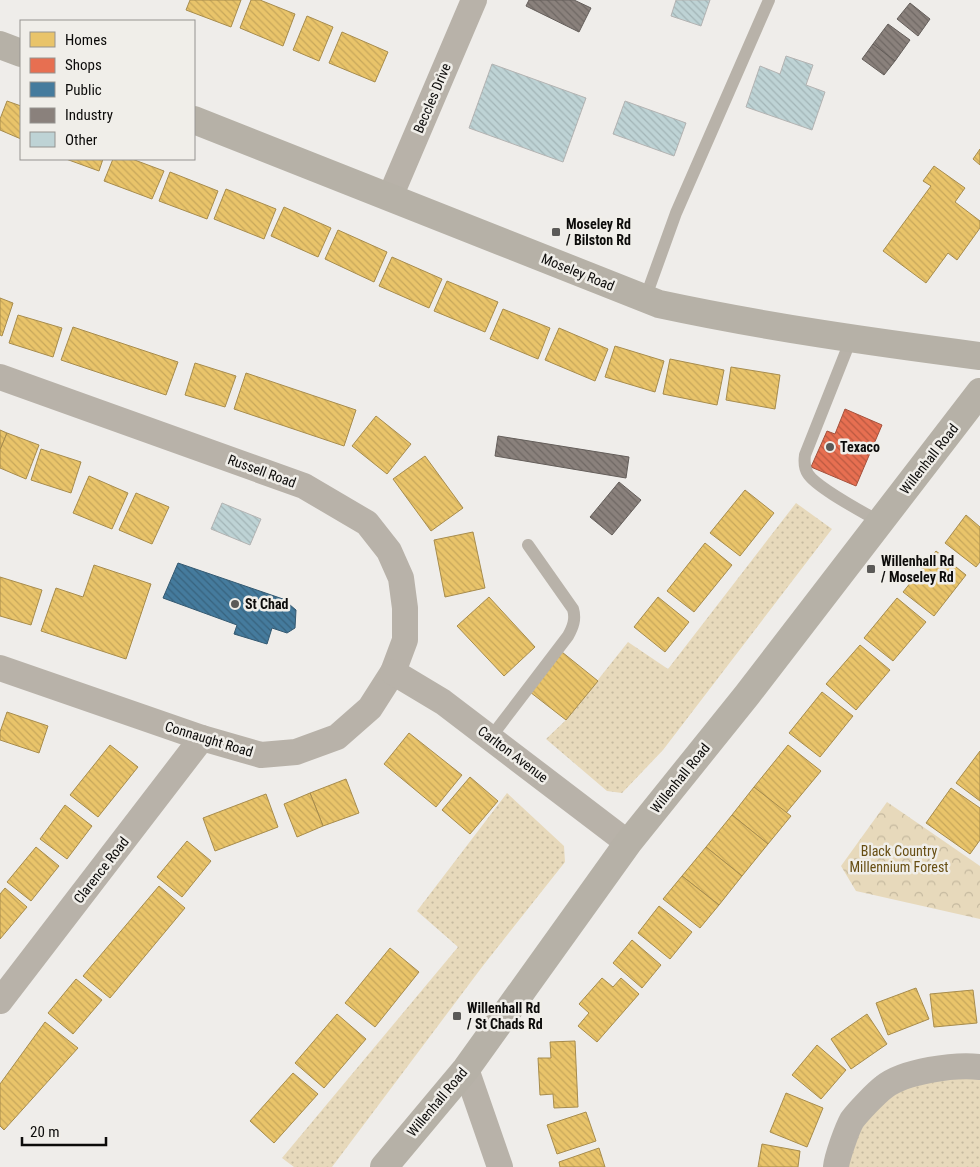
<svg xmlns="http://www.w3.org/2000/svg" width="980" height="1167" font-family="'Roboto Condensed',sans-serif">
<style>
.grass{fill:url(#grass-dots)}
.forest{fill:url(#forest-crowns)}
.homes{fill:url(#homes-back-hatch);stroke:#a78c4d}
.shops{fill:url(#shops-back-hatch);stroke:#a5513c}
.public{fill:url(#public-back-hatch);stroke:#345971}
.industry{fill:url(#industry-back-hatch);stroke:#645e5a}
.building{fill:url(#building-back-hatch);stroke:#b3b3b2}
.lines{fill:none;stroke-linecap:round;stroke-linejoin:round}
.lane{stroke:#b8b2a9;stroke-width:12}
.street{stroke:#b8b2a9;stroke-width:26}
.secondary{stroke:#b6b1a7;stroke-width:28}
.poi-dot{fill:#5b5a58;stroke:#f0eee9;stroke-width:2}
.labels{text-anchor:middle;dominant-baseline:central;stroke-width:5;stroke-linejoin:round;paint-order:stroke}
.street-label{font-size:14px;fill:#0c0b0a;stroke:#f0eee9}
.poi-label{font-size:14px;font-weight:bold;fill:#0c0b0a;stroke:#f0eee9;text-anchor:start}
.park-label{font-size:14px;fill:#674e13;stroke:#f0eee9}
</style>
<defs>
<pattern id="grass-dots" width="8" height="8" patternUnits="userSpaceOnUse" patternTransform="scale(1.25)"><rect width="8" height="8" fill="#e7d9bb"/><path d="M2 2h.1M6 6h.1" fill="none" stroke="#c5b99f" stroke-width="1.8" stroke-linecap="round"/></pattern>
<pattern id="forest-crowns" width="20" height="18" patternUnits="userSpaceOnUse" patternTransform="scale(1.25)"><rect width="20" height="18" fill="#e7d9bb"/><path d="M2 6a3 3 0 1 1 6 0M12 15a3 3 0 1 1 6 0" fill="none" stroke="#c5b99f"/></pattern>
<pattern id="homes-back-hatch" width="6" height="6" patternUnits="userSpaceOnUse" patternTransform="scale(1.25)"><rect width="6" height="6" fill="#e9c46a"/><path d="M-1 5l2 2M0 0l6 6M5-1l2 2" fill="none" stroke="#c7a75b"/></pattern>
<pattern id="shops-back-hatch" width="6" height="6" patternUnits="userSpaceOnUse" patternTransform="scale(1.25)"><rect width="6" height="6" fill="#e76f51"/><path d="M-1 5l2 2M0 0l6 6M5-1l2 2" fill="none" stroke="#ba5941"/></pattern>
<pattern id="public-back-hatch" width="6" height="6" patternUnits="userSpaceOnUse" patternTransform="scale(1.25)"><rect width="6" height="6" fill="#457b9d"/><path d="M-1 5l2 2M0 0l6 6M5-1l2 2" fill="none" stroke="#38637e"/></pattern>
<pattern id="industry-back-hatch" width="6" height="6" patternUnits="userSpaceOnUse" patternTransform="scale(1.25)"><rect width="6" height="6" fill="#8a817c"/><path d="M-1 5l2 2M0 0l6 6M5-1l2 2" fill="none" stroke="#6f6864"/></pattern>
<pattern id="building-back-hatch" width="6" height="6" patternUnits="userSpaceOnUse" patternTransform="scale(1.25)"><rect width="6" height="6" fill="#bed3d5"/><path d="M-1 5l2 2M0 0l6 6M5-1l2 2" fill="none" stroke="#a2b4b6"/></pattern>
</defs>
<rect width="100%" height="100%" fill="#efedea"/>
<g class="grass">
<polygon points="796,503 832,529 663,750 622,793 607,791 546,739 566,720 628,642 668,669"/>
<polygon points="507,793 564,846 565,862 482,967 332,1167 294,1167 282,1158 458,947 417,911"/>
<polygon points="929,1076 980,1078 980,1167 847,1167 864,1120 896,1092"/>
</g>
<polygon class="forest" points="887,802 980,866 980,919 856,891 841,866"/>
<g class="homes">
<polygon points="190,0 241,0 231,27 186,10"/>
<polygon points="251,0 260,0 295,14 283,46 240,28"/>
<polygon points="307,16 333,27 319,61 293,50"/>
<polygon points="342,32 388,52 375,82 329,63"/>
<polygon points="7,101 21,106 21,139 0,130 0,119"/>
<polygon points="980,149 980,165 973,159"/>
<polygon points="66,159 103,159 99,171"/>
<polygon points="113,159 132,159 164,171 152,199 104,181"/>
<polygon points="934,166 965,188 955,202 980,221 980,228 957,260 948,253 926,283 883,251 931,186 923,181"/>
<polygon points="170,172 218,191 207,219 159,201"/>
<polygon points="226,189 276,209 264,239 214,219"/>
<polygon points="284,207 331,228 318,257 271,236"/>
<polygon points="338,230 387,252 374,282 325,259"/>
<polygon points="392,257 442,279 429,308 379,286"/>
<polygon points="447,281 498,302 485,332 434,311"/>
<polygon points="0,298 13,303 2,336 0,335"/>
<polygon points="503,309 550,328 538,359 490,339"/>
<polygon points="18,315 62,328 53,357 9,343"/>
<polygon points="73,327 178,362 166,395 61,360"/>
<polygon points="559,328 608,349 595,381 545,360"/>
<polygon points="615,346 664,361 655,392 605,377"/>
<polygon points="670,359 724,370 717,405 663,394"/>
<polygon points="195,363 236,376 225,407 185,395"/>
<polygon points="731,367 780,375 775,409 726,400"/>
<polygon points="246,373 356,410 344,446 234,409"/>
<polygon points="376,416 411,444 387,474 352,446"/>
<polygon points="0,430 7,433 0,450"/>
<polygon points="7,433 39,445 26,479 0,468 0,450"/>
<polygon points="41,449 81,462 71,493 31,480"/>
<polygon points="425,456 463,508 431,531 393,479"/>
<polygon points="89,476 128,493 112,529 73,513"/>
<polygon points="745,490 774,513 740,556 710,533"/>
<polygon points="136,493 169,507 152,544 119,530"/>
<polygon points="966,515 980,527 980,562 976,567 945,543"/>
<polygon points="473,532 485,588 445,597 434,540"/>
<polygon points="705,543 732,565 694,612 667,591"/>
<polygon points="936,551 966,575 934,616 903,592"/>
<polygon points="94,565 151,584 126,659 41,631 56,588 83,597"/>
<polygon points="0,577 42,590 31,625 0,616"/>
<polygon points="489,597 535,647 504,676 457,626"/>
<polygon points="658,597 689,622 665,652 634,627"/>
<polygon points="897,598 926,622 893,661 864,638"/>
<polygon points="860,645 890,670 856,710 826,684"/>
<polygon points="562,652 598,681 566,720 530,692"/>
<polygon points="822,692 853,716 820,757 789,733"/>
<polygon points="7,712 48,726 39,753 0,740 0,732"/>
<polygon points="409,733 462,775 436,807 384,764"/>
<polygon points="110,745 138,767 98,817 70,795"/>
<polygon points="788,745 821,771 786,813 754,787"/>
<polygon points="980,751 980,801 956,783"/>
<polygon points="470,777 498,801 470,834 442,810"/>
<polygon points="346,779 359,813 323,826 310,793"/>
<polygon points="754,787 791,816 768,844 732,815"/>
<polygon points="951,788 980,808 980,840 970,854 926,823"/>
<polygon points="310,793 323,826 297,837 284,804"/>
<polygon points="266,794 278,827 215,851 203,818"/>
<polygon points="65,805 92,826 67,859 40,839"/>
<polygon points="732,815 768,844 742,876 706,847"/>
<polygon points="187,841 211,861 182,897 157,877"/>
<polygon points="36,847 59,866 31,901 7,882"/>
<polygon points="706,847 742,876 719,905 682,876"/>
<polygon points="682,876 719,905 700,928 663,899"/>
<polygon points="159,886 185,908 110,998 83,976"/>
<polygon points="5,888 27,907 0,939 0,894"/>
<polygon points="659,906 692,932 670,959 638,933"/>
<polygon points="632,940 661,965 642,988 613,963"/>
<polygon points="390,948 419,972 375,1027 345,1003"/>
<polygon points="602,978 613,987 621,978 639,994 597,1042 578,1026 589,1013 579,1004"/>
<polygon points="76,979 102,1000 73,1034 48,1013"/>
<polygon points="916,988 929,1019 888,1035 876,1003"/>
<polygon points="973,990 977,1023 934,1027 930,994"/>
<polygon points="337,1014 366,1039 324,1088 295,1063"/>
<polygon points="867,1014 887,1044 851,1069 831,1039"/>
<polygon points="45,1022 78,1048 4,1130 0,1126 0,1084"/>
<polygon points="575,1041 578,1107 554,1108 553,1094 540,1095 538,1058 551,1058 550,1042"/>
<polygon points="817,1045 846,1070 821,1099 792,1075"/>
<polygon points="293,1073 318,1094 274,1143 250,1121"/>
<polygon points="786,1093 823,1108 807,1147 770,1132"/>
<polygon points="586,1112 596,1141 557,1154 547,1125"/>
<polygon points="762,1144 800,1151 798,1167 758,1167"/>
<polygon points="599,1148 605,1167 560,1167 559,1162"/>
</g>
<polygon class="shops" points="845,409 882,425 856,486 811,467 827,431 835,434"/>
<polygon class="public" points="178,563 283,599 296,610 295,628 287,633 272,628 267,644 234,634 237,625 163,598"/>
<g class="industry">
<polygon points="529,0 574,0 591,8 579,32 526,6"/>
<polygon points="910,3 930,19 918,36 897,19"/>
<polygon points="888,24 910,40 895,61 873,44"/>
<polygon points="873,44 895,61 884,75 862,59"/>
<polygon points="498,436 629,457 626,478 495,456"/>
<polygon points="619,482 641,500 612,535 590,517"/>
</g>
<g class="building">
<polygon points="676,0 710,0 701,26 671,16"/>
<polygon points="786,56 813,65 806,85 825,92 812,130 746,107 760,66 780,74"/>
<polygon points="492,64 586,98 563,162 469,128"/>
<polygon points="625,101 686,123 674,156 613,134"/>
<polygon points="222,503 261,519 250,545 211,529"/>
</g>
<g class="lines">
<g class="lane">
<polyline points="645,299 676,213 769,0"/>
<path d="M 851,339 L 805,455 C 804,462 804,468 808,474 C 817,488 863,512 880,522"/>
<path d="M 491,737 L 568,636 C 573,627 576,619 573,609 L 528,545"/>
</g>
<g class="street">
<polyline points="390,197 474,0"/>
<polyline points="0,377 304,486 367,523 389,551 401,578 405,608 405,640 393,672 370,708 337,737 296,752 261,755 202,738 0,668"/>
<polyline points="393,672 443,702 628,843"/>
<polyline points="0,1001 202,738"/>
<polyline points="466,1069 500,1167"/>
<path d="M 836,1167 C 837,1157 847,1129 852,1120 C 858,1112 876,1093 884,1087 C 904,1071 955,1064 980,1067"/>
</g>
<g class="secondary">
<polyline points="0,45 21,53"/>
<path d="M 194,120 L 659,304 C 766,327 872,342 980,356"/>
<polyline points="384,1167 466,1069 628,843 747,695 980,392"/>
</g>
</g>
<g class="poi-dot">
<rect x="551" y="227" width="10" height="10" rx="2.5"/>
<circle cx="830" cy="447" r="5"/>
<rect x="866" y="564" width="10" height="10" rx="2.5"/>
<circle cx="235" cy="604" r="5"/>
<rect x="452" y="1011" width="10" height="10" rx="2.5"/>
</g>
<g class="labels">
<g class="street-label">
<text transform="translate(432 98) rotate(-67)">Beccles Drive</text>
<text transform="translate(578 272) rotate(22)">Moseley Road</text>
<text transform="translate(929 459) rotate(-52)">Willenhall Road</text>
<text transform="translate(262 471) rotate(20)">Russell Road</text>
<text transform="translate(209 739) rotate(17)">Connaught Road</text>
<text transform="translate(513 754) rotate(37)">Carlton Avenue</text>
<text transform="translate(680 778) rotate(-51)">Willenhall Road</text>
<text transform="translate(101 870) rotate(-52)">Clarence Road</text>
<text transform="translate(437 1102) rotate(-50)">Willenhall Road</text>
</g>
<g class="poi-label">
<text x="566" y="224">Moseley Rd<tspan x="566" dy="16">/ Bilston Rd</tspan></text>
<text x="840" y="447">Texaco</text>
<text x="881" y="561">Willenhall Rd<tspan x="881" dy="16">/ Moseley Rd</tspan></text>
<text x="245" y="604">St Chad</text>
<text x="467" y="1008">Willenhall Rd<tspan x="467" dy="16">/ St Chads Rd</tspan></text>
</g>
<g class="park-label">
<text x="899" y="851">Black Country<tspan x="899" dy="16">Millennium Forest</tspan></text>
</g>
</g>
<rect x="20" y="20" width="175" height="140" fill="#f0eee9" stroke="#959390"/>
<rect x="30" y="32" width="25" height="15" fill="#e9c46a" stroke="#959390"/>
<text x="65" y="45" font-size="15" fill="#0c0b0a">Homes</text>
<rect x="30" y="58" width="25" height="15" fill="#e76f51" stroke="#959390"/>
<text x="65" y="70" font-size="15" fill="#0c0b0a">Shops</text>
<rect x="30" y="82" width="25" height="15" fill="#457b9d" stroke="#959390"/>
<text x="65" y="95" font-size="15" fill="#0c0b0a">Public</text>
<rect x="30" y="108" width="25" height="15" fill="#8a817c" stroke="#959390"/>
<text x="65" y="120" font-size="15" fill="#0c0b0a">Industry</text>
<rect x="30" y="132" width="25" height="15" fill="#bed3d5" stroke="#959390"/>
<text x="65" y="145" font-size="15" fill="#0c0b0a">Other</text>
<path d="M22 1137v8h84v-8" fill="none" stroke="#0c0b0a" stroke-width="2.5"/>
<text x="30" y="1137" font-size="15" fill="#0c0b0a" stroke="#f0eee9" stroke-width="4" paint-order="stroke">20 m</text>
</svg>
